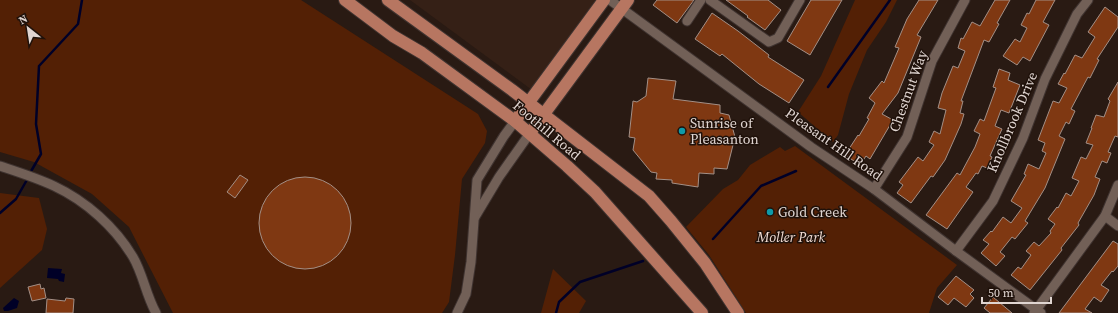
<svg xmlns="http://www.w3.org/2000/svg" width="1118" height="313" font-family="'Source Serif 4',serif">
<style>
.built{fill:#352016}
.green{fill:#532005}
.water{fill:#000027}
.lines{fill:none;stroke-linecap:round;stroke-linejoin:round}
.stream{stroke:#000027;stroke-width:2.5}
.building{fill:#7f3812;stroke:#a38f86}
.minor-casing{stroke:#3f3330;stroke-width:11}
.major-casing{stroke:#3f3330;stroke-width:14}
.minor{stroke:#726057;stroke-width:9}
.major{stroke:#b77661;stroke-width:12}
.culture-dot{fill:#0f9aa8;stroke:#1f110a;stroke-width:1.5}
.labels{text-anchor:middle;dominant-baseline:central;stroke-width:3;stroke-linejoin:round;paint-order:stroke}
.street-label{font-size:14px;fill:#e0d5d1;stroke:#1f110a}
.poi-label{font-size:14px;fill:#e0d5d1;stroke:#1f110a;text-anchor:start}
.park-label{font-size:14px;font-style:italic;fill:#f3ddd4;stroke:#1f110a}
</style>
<rect width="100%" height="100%" fill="#291a13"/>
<polygon class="built" points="410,0 596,0 532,90"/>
<g class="green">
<polygon points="0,0 301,0 478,114 487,131 485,143 462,179 455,255 449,302 442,313 173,313 129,227 92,194 34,162 0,152"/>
<polygon points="855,0 897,0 886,22 867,50 849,94 838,135 833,142 798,112 821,76"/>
<polygon points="795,146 957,265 937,288 929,313 746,313 709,255 686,227 723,189 738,180 750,165 780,147 785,151"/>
<polygon points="0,193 39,198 47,229 42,250 0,288"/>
<polygon points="553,269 586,301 579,313 541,313"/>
</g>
<g class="water">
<polygon points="48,268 62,269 61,273 65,274 64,282 59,281 58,279 47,278"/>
<polygon points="14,298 19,301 17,308 8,311 4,311 3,308"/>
</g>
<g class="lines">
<g class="stream">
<polyline points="828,87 890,0"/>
<polyline points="30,173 41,154 36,124 39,66 78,24 82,0"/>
<polyline points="0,213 16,199 28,178"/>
<polyline points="713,239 761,186 796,171"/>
<polyline points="556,313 559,302 580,282 643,261"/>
</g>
</g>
<g class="building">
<polygon points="657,0 694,0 677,23 653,5"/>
<polygon points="726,0 768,0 781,10 765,30 747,17 748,16"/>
<polygon points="811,0 842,0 810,55 787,41"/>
<polygon points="919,0 938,0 917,35 921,37 898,93 882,114 893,120 870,159 866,156 860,165 845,155 858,135 859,136 869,119 867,118 875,103 869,98 882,81 884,83 899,48 895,47 907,19"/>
<polygon points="995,0 1010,0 997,23 999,24 989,42 984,40 961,101 963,101 960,113 964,114 961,124 945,160 933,177 931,176 911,203 897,193 903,185 899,182 918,157 923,161 934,145 929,142 934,131 940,134 946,110 938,108 942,93 953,66 958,68 965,51 958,48 961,38 963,39 972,22 980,26"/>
<polygon points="1036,0 1055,0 1043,22 1049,25 1030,61 1023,57 1017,65 1003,56 1015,39 1020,42 1027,28 1021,25 1027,13 1029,14"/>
<polygon points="1105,7 1118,17 1118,27 1097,59 1099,60 1090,78 1088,77 1071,109 1075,111 1069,124 1066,122 1059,136 1065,139 1045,188 1025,221 1028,223 1015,239 1012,237 1000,252 1005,256 996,266 981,253 989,244 983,240 991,231 992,232 1003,217 1011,223 1022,208 1011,201 1026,175 1024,174 1028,164 1039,169 1046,153 1042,151 1045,143 1038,140 1053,101 1059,103 1067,88 1058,84 1064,73 1065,74 1075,55 1082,58 1095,37 1088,32"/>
<polygon points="712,13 738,31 769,55 768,57 804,80 789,103 759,84 722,54 720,56 695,39"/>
<polygon points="999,69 1010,73 1008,80 1020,85 1009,113 1001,110 995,126 1002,129 990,156 992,157 987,168 982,166 978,174 976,173 966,187 973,192 947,229 926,215 957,173 960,175 975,147 980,134 974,131 980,119 984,121 996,88 993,87"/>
<polygon points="648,78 676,81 673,99 720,105 720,113 729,115 735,137 727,169 714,168 714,174 699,173 698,187 672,183 672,180 656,179 657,173 651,172 633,150 635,138 629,137 633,101 637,102 646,96"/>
<polygon points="1118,82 1118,137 1115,136 1108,152 1111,153 1107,163 1102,161 1095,177 1100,179 1094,195 1078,223 1079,225 1061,248 1062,250 1030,290 1011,275 1018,267 1021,269 1031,255 1026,251 1034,242 1039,246 1051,233 1050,231 1055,224 1048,219 1057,207 1058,208 1066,193 1071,196 1079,181 1072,178 1081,157 1086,159 1093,145 1086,143 1092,128 1091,128 1096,115 1104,117 1110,101 1108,99"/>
<polygon points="240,175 248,180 235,198 227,192"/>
<circle cx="305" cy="223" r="46"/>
<polygon points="1113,241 1118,244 1118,266 1113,272 1112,271 1101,285 1109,290 1101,302 1094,297 1085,309 1092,313 1059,313"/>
<polygon points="956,276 974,290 970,294 974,298 966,307 954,298 948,305 938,297"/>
<polygon points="40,284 41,289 44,288 46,298 32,301 28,287"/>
<polygon points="993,297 1012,313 990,313 984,308"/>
<polygon points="66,298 74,299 73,313 46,313 47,299 65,301"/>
</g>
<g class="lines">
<g class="minor-casing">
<g id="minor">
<polyline points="610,0 811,147 874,189 956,251 1041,313"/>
<polyline points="710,0 769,42 778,38 800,0"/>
<polyline points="687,21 701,0"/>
<path d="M 0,166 C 18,172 37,178 54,186 C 86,201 115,227 133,257 C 143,274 146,295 156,313"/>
<polyline points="874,189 907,137 932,61 965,0"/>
<polyline points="1105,216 1118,226"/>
<polyline points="475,217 499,177 530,133"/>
<polyline points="956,251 993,201 1023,138 1045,79 1077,14 1088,0"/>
<polyline points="457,313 466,294 471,262 477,180 504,136 515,121"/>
<polyline points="1034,313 1105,216 1118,185"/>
</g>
</g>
<g class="major-casing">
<g id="major">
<polyline points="345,0 393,36 422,53 515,121 567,166 595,192 702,313"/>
<polyline points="388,0 512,90 649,196 671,221 705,263 738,313"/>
<polyline points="515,121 604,0"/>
<polyline points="530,133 628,0"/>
</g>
</g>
<use href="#minor" class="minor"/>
<use href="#major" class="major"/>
</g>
<g class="culture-dot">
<circle cx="682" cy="131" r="4"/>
<circle cx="770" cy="212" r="4"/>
</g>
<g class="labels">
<g class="street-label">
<text transform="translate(908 91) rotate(-70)">Chestnut Way</text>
<text transform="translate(1012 122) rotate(-67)">Knollbrook Drive</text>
<text transform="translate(547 130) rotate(40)">Foothill Road</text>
<text transform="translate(834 144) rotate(35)">Pleasant Hill Road</text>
</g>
<g class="poi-label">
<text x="690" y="123">Sunrise of<tspan x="690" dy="16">Pleasanton</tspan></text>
<text x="778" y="212">Gold Creek</text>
</g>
<g class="park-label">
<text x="791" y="237">Moller Park</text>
</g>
</g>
<g transform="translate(28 28) rotate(330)" stroke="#1f110a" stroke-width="3" paint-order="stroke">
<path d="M0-3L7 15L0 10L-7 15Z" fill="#e0d5d1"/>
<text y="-6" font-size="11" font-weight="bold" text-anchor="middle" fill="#e0d5d1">N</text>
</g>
<path d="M982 297v6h69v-6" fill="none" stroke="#e0d5d1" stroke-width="2"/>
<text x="988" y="297" font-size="12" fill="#e0d5d1" stroke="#1f110a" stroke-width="3" paint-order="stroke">50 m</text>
</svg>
